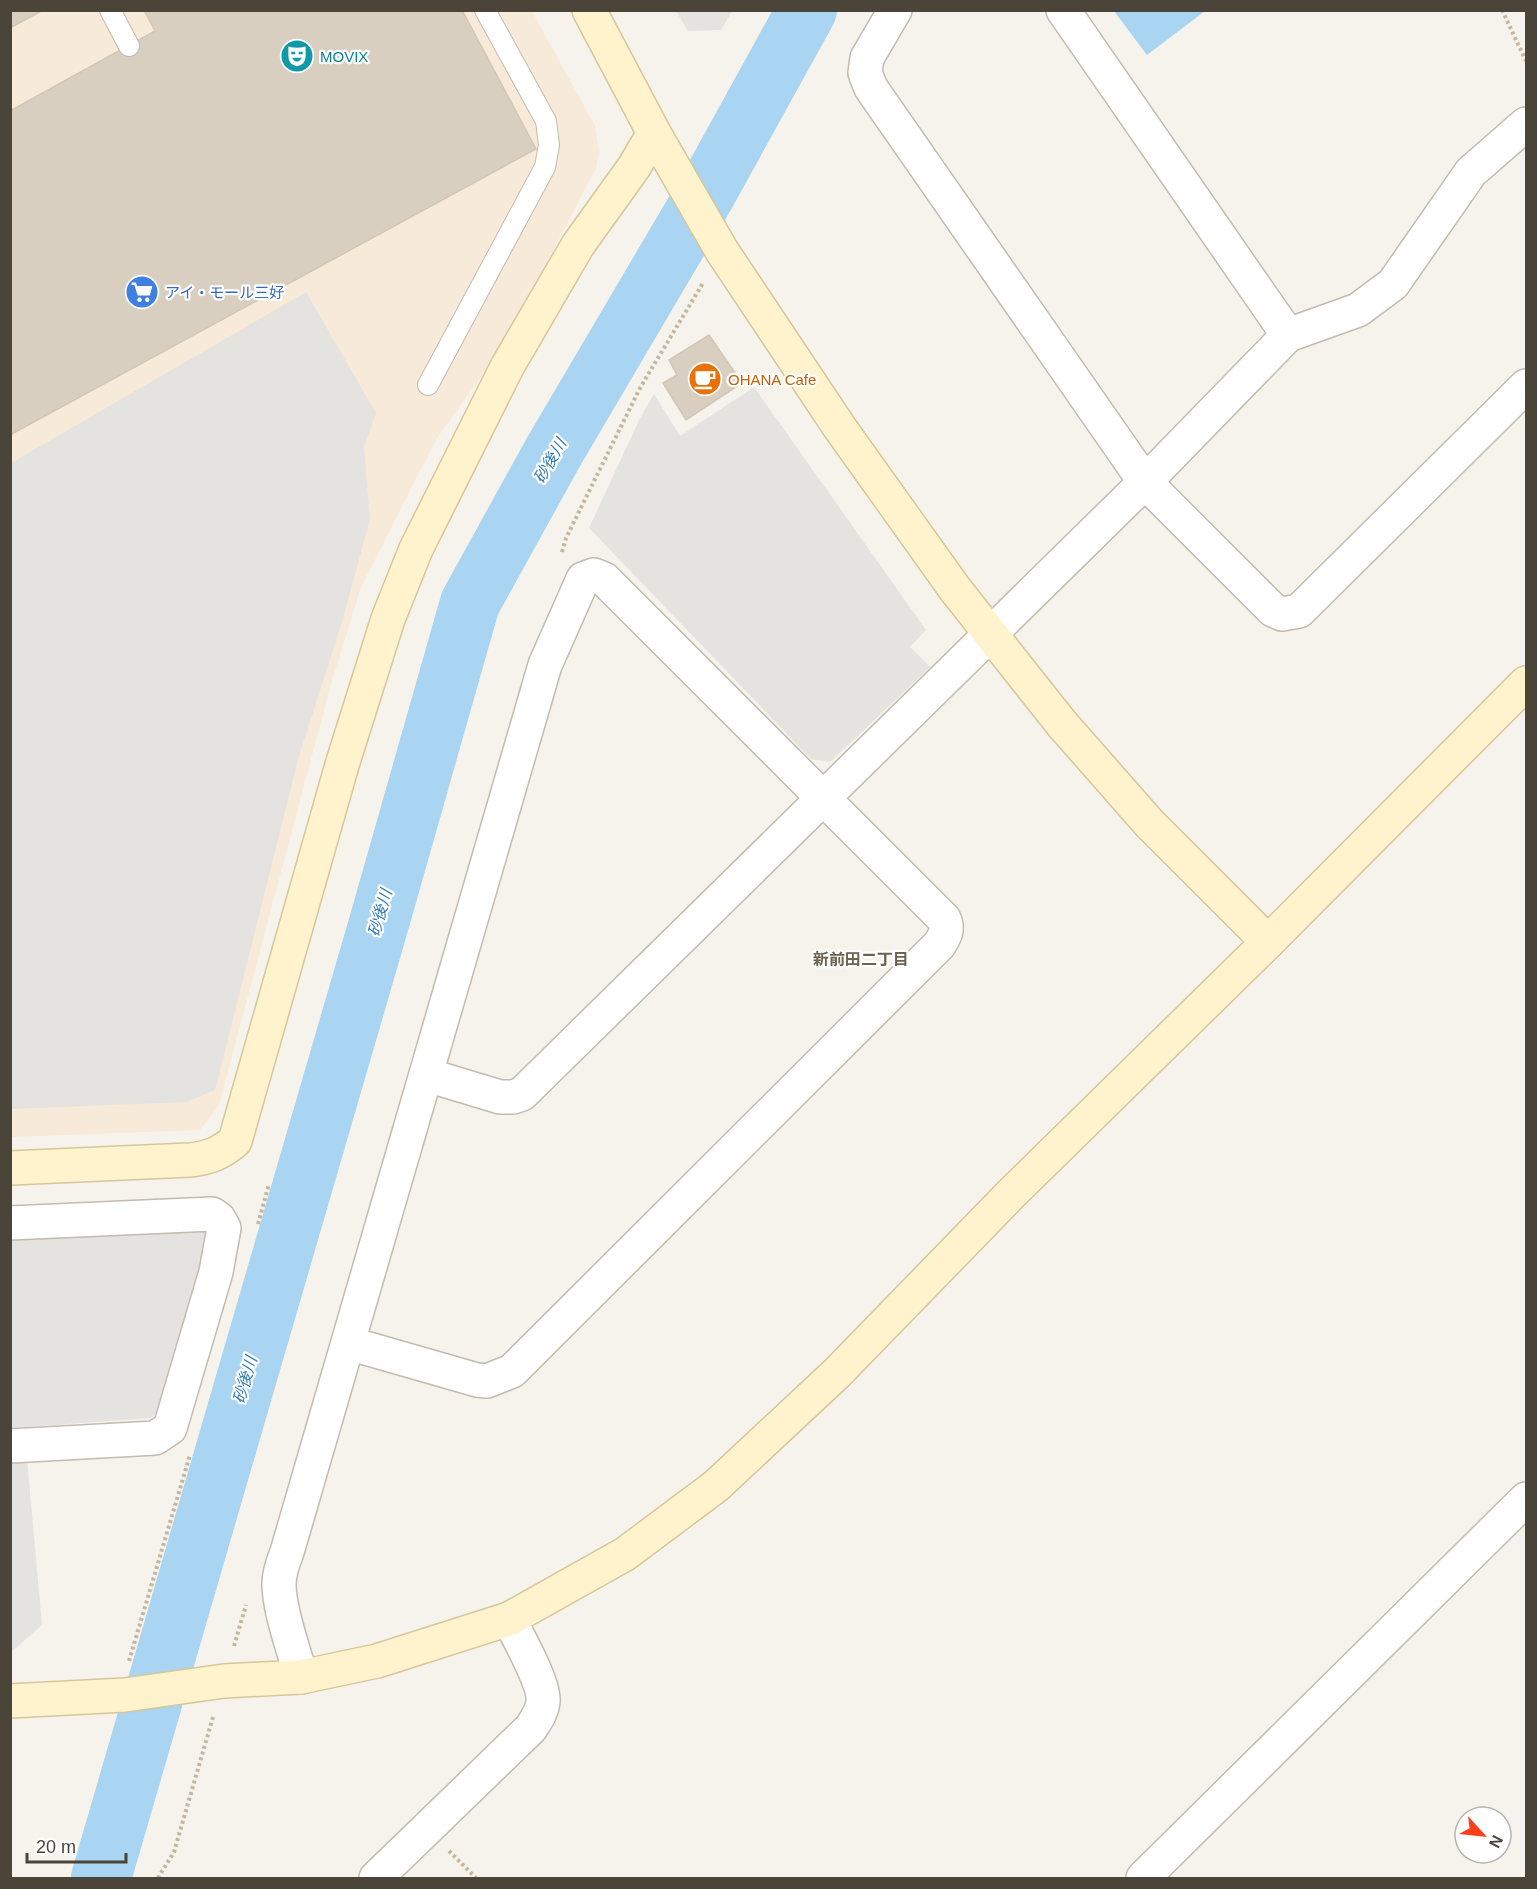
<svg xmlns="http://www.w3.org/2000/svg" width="1537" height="1889" font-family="Helvetica,'Noto Sans JP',sans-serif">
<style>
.commercial{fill:#f7ead8}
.parking{fill:#e5e3e0}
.water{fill:#a9d4f2}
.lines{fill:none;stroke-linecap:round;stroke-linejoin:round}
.river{stroke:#a9d4f2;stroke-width:60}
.building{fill:#d8cfc1;stroke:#d3c7b4;stroke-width:1.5}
.lane-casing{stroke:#c2bbae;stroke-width:22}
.street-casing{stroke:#c2bbae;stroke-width:36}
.secondary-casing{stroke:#d6c79b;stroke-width:36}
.path{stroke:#c4b79f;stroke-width:4;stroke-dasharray:3 3;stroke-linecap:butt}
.lane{stroke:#fff;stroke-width:20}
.street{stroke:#fff;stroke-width:33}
.secondary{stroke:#fff3cd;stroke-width:33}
.labels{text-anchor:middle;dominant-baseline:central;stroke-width:4.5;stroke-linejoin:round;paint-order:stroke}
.culture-label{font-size:15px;fill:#0d838f;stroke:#fff;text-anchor:start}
.shop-label{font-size:15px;fill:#366cbe;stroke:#fff;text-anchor:start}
.food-label{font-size:15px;fill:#c56008;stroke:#fff;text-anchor:start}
.water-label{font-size:16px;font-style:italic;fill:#2e7ab2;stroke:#fff}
.neighbourhood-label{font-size:16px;font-weight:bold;fill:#6e6250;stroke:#fff}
</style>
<rect width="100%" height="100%" fill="#f6f3ec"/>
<polygon class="commercial" points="10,11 532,11 595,126 599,151 596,168 505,344 437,438 361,587 331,684 219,1105 200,1130 11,1137"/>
<g class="parking">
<polygon points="676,11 732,11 721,30 688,31"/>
<polygon points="306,292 376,413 364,447 370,519 342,622 299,756 215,1090 187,1102 11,1109 11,463"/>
<polygon points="754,387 926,630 910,647 930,667 830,762 811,759 589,528 640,418 654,394 680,436"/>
<polygon points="215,1229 168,1401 151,1418 11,1428 11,1239"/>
<polygon points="27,1459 42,1625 11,1652 11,1460"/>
</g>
<polygon class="water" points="1114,11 1205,11 1147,55"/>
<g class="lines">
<polyline class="river" points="101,1878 379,923 470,603 554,451 706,193 807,10"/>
</g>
<g class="building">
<polygon points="10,10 43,10 10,28"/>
<polygon points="144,10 462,10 536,149 10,435 10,111 155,31"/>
<polygon points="709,335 742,383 686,420 663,383 677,375 669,360"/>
</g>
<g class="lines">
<g class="lane-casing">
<g id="lane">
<polyline points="110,10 129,46"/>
<polyline points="428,385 545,167 549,145 546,121 485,10"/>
</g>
</g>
<g class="street-casing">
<g id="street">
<polyline points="895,10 867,58 865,73 871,88 1145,482 1273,610 1282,614 1299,611 1526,386"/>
<polyline points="1063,10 1288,335"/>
<polyline points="427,1075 500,1097 513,1097 522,1094 1145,482 1288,335 1358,310 1393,284 1471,172 1526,124"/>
<polyline points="10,1223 212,1214 219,1219 224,1228 216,1272 170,1428 155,1438 10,1446"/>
<path d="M 301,1677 C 294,1650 279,1610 279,1584 C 279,1573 283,1562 287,1552 L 545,665 L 583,579 L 594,575 L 604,579 L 944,919 C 949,929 945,936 939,945 L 512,1371 L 487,1381 L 477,1380 L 348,1343"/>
<path d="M 376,1878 L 531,1728 C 536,1720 542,1712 543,1702 C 545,1684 518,1637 509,1619"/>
<polyline points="1143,1878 1526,1499"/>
</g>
</g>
<g class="secondary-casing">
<g id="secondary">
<polyline points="589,10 654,133 722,251 840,428 955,589 1062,724 1149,823 1268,942"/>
<path d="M 10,1168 L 190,1160 C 209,1158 221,1153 235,1141 L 342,765 L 388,619 L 416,549 L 507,367 L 578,245 L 634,167 L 654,133"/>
<polyline points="10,1701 125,1695 224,1681 301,1677 377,1661 509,1619 625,1554 716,1486 837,1373 1011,1194 1268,942 1526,683"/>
</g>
</g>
<g class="path">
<polyline points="1502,10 1526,61"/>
<polyline points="562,552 566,538 640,388 703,283"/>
<polyline points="258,1224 269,1184"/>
<polyline points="234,1646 246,1605"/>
<polyline points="129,1661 190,1455"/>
<polyline points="449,1851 476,1878"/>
<polyline points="158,1878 174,1852 213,1717"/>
</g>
<use href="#lane" class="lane"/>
<use href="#street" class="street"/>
<use href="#secondary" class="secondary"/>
</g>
<defs>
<g id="theatre-disc" transform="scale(1.725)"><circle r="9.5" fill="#0f9aa8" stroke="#fff"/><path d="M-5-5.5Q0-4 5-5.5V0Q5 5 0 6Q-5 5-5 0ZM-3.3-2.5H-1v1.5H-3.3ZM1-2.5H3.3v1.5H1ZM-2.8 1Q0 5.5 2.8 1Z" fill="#fff"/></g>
<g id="supermarket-disc" transform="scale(1.725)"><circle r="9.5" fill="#3f7fe0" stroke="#fff"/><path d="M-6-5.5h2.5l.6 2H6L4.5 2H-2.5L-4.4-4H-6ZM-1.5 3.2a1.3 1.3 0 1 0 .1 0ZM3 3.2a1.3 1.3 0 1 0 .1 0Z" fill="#fff"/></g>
<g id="cafe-disc" transform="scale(1.725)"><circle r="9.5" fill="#e8710a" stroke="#fff"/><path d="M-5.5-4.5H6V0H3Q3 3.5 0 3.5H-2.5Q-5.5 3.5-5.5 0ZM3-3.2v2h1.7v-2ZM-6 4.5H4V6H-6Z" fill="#fff"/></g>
</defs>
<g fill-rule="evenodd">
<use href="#theatre-disc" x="297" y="56"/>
<use href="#supermarket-disc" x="142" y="292"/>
<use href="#cafe-disc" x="705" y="379"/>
</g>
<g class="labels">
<g class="culture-label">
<text x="320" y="56">MOVIX</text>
</g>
<g class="shop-label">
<text x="165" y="292">アイ・モール三好</text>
</g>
<g class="food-label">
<text x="728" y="379">OHANA Cafe</text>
</g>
<g class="water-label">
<text transform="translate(550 461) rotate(-60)">砂後川</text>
<text transform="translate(380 913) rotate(-74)">砂後川</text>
<text transform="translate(245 1380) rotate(-74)">砂後川</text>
</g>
<g class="neighbourhood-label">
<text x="861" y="959">新前田二丁目</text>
</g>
</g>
<rect width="1537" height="1889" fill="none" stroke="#4b4439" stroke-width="24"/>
<g transform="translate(1483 1835) rotate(117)"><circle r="28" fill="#ffffff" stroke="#b7b4b0" stroke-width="1.5"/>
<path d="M0-4.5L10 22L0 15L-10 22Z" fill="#fc3f1d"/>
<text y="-9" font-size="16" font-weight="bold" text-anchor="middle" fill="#4b4439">N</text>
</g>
<path d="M27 1853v9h99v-9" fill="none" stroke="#4b4439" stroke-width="3"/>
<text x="36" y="1853" font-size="18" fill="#4b4439" stroke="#ffffff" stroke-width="4.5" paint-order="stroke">20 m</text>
</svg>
